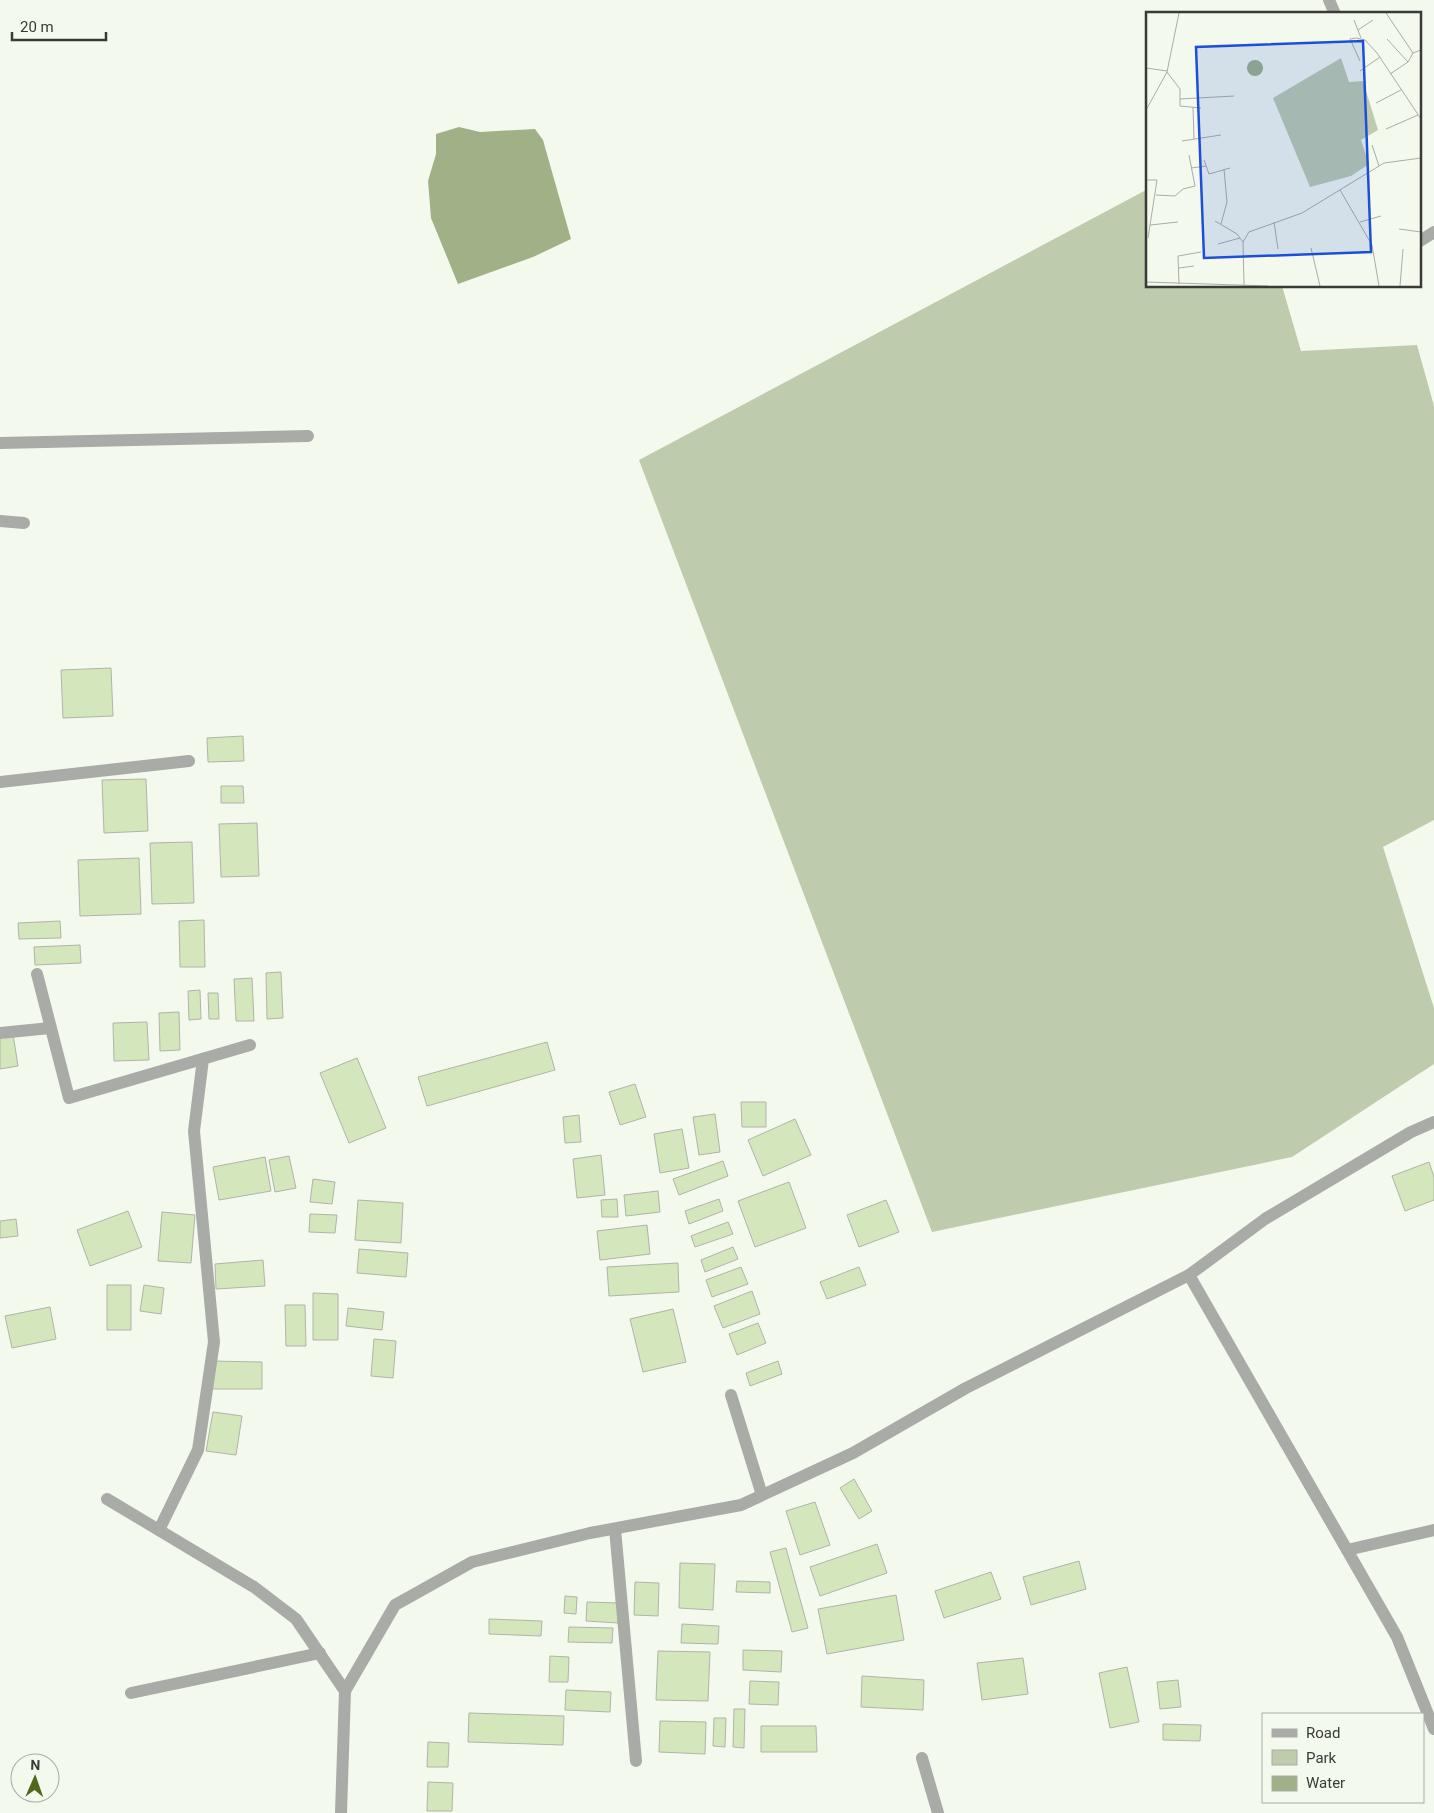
<svg xmlns="http://www.w3.org/2000/svg" width="1434" height="1813" font-family="Roboto,sans-serif">
<style>
.green{fill:#becbac}
.water{fill:#a0b188}
.building{fill:#d4e6bb;stroke:#b0b4aa}
.lines{fill:none;stroke-linecap:round;stroke-linejoin:round}
.minor{stroke:#a9aba6;stroke-width:12}
.inset-road{fill:none;stroke:#a9ada5;stroke-width:1}
.view{fill:#1d4ed8;fill-opacity:0.15;stroke:#1d4ed8;stroke-width:2.5}
.inset-edge{fill:none;stroke:#393b37;stroke-width:2.5}
</style>
<rect width="100%" height="100%" fill="#f4f9ee"/>
<polygon class="green" points="1148,189 1148,286 1282,286 1301,351 1417,345 1434,406 1434,820 1383,847 1434,1008 1434,1064 1292,1157 932,1232 639,460"/>
<polygon class="water" points="459,127 480,132 535,129 543,140 571,239 533,257 458,284 431,218 428,181 436,154 436,134"/>
<g class="building">
<polygon points="111,668 113,716 63,718 61,670"/>
<polygon points="243,736 244,761 208,762 207,738"/>
<polygon points="146,779 148,831 104,833 102,780"/>
<polygon points="221,786 243,786 244,803 221,803"/>
<polygon points="257,823 259,876 221,877 219,824"/>
<polygon points="192,842 194,903 152,904 150,843"/>
<polygon points="139,858 141,914 80,916 78,860"/>
<polygon points="204,920 205,967 180,967 179,921"/>
<polygon points="60,921 61,938 19,939 18,923"/>
<polygon points="80,945 81,963 35,965 34,947"/>
<polygon points="281,972 283,1018 267,1019 266,973"/>
<polygon points="252,978 254,1021 236,1021 234,979"/>
<polygon points="200,990 201,1019 189,1020 188,991"/>
<polygon points="208,993 218,993 219,1019 209,1019"/>
<polygon points="179,1012 180,1050 160,1051 159,1013"/>
<polygon points="147,1022 149,1060 114,1061 113,1023"/>
<polygon points="13,1034 18,1066 0,1069 0,1036"/>
<polygon points="547,1042 555,1070 427,1106 418,1077"/>
<polygon points="357,1058 386,1128 349,1143 320,1073"/>
<polygon points="635,1084 646,1117 620,1125 609,1092"/>
<polygon points="741,1102 766,1102 766,1127 742,1127"/>
<polygon points="715,1114 720,1152 699,1155 693,1117"/>
<polygon points="579,1115 581,1142 565,1143 563,1117"/>
<polygon points="795,1119 811,1155 763,1176 748,1140"/>
<polygon points="682,1129 689,1168 660,1173 654,1134"/>
<polygon points="601,1155 605,1195 577,1198 573,1159"/>
<polygon points="289,1156 296,1188 275,1192 269,1160"/>
<polygon points="265,1157 271,1191 219,1200 213,1167"/>
<polygon points="723,1161 728,1176 679,1195 673,1179"/>
<polygon points="1429,1162 1434,1177 1434,1200 1405,1211 1392,1176"/>
<polygon points="313,1179 335,1182 332,1204 310,1202"/>
<polygon points="789,1182 806,1228 755,1247 738,1201"/>
<polygon points="658,1191 660,1212 626,1216 624,1195"/>
<polygon points="617,1199 618,1217 602,1217 601,1200"/>
<polygon points="719,1199 723,1211 689,1224 685,1211"/>
<polygon points="358,1200 403,1203 401,1243 355,1240"/>
<polygon points="886,1200 899,1232 859,1247 847,1215"/>
<polygon points="128,1211 142,1247 90,1266 77,1230"/>
<polygon points="162,1212 195,1215 191,1263 158,1261"/>
<polygon points="310,1214 337,1215 335,1233 309,1232"/>
<polygon points="16,1219 18,1236 0,1238 0,1221"/>
<polygon points="728,1222 733,1234 695,1247 691,1236"/>
<polygon points="647,1225 650,1254 600,1260 597,1231"/>
<polygon points="733,1247 738,1259 705,1272 701,1260"/>
<polygon points="359,1249 408,1253 406,1277 357,1273"/>
<polygon points="263,1260 265,1286 216,1289 215,1264"/>
<polygon points="678,1263 679,1292 609,1296 607,1267"/>
<polygon points="741,1267 748,1284 712,1297 706,1280"/>
<polygon points="859,1267 866,1285 827,1299 820,1282"/>
<rect x="107" y="1285" width="24" height="45"/>
<polygon points="144,1285 164,1288 161,1314 140,1311"/>
<polygon points="752,1291 760,1314 723,1328 714,1306"/>
<polygon points="313,1293 338,1294 338,1340 313,1340"/>
<polygon points="285,1305 305,1305 306,1346 286,1346"/>
<polygon points="50,1307 56,1339 12,1348 5,1316"/>
<polygon points="348,1308 384,1312 382,1330 346,1326"/>
<polygon points="673,1309 686,1362 643,1372 630,1319"/>
<polygon points="758,1323 766,1343 737,1355 729,1334"/>
<polygon points="374,1339 396,1341 393,1378 371,1376"/>
<polygon points="212,1361 262,1362 262,1389 212,1389"/>
<polygon points="778,1361 782,1374 750,1386 746,1373"/>
<polygon points="213,1412 242,1416 236,1455 206,1451"/>
<polygon points="854,1479 872,1511 859,1519 840,1488"/>
<polygon points="815,1502 830,1545 800,1555 786,1511"/>
<polygon points="877,1544 887,1573 820,1596 810,1567"/>
<polygon points="786,1548 808,1628 792,1632 770,1552"/>
<polygon points="1079,1561 1086,1589 1031,1605 1023,1577"/>
<polygon points="680,1563 715,1564 713,1610 679,1608"/>
<polygon points="991,1572 1001,1599 944,1618 935,1591"/>
<polygon points="737,1581 770,1582 770,1593 736,1592"/>
<polygon points="635,1582 659,1583 658,1616 634,1615"/>
<polygon points="896,1595 904,1640 827,1654 818,1609"/>
<polygon points="565,1596 577,1597 576,1614 564,1613"/>
<polygon points="587,1602 619,1603 618,1623 586,1621"/>
<polygon points="489,1619 542,1621 541,1636 489,1634"/>
<polygon points="682,1624 719,1626 718,1644 681,1643"/>
<polygon points="569,1627 613,1628 612,1643 568,1642"/>
<polygon points="743,1650 782,1651 781,1672 743,1670"/>
<polygon points="658,1651 710,1652 708,1701 656,1700"/>
<polygon points="550,1656 569,1657 568,1682 549,1682"/>
<polygon points="1023,1658 1028,1694 982,1700 977,1663"/>
<polygon points="1127,1667 1139,1722 1110,1728 1099,1673"/>
<polygon points="862,1676 924,1680 923,1710 861,1707"/>
<polygon points="1178,1680 1181,1707 1160,1709 1157,1682"/>
<polygon points="750,1681 779,1682 778,1705 749,1704"/>
<polygon points="566,1690 611,1692 610,1712 565,1710"/>
<polygon points="734,1709 745,1709 744,1748 733,1747"/>
<polygon points="469,1713 564,1716 563,1745 468,1742"/>
<polygon points="714,1718 726,1718 725,1747 713,1746"/>
<polygon points="660,1721 706,1722 705,1754 659,1752"/>
<polygon points="1163,1724 1201,1725 1200,1741 1163,1740"/>
<polygon points="761,1726 816,1726 817,1752 761,1752"/>
<polygon points="428,1742 449,1743 448,1767 427,1767"/>
<polygon points="428,1782 453,1783 452,1811 427,1811"/>
</g>
<g class="lines">
<g class="minor">
<polyline points="1329,0 1335,14"/>
<polyline points="1420,241 1434,232"/>
<polyline points="0,443 308,436"/>
<polyline points="0,521 24,523"/>
<polyline points="0,782 189,761"/>
<polyline points="37,974 69,1098 250,1045"/>
<polyline points="0,1033 50,1028"/>
<polyline points="1189,1275 1397,1637 1434,1729"/>
<polyline points="731,1395 762,1495"/>
<polyline points="107,1499 254,1587 296,1619 345,1691"/>
<polyline points="615,1529 636,1761"/>
<polyline points="159,1530 198,1450 214,1342 194,1131 203,1059"/>
<polyline points="1347,1550 1434,1530"/>
<polyline points="131,1693 320,1653"/>
<polyline points="922,1758 938,1813"/>
<polyline points="341,1813 345,1691 395,1605 472,1562 590,1533 741,1505 853,1453 966,1388 1189,1275 1265,1219 1411,1132 1434,1122"/>
</g>
</g>
<g transform="translate(1146 12)">
<rect width="275" height="275" fill="#f4f9ee"/>
<path d="M 195,46 L 203,70 L 217,69 L 232,118 L 215,128 L 223,152 L 205,164 L 164,175 L 127,86 Z" fill="#becbac"/>
<path d="M101 56a8 8 0 1 1 16 0a8 8 0 1 1-16 0Z" fill="#a0b188"/>
<path class="inset-road" d="M 240,1 L 267,41M 208,8 L 215,26M 212,18 L 227,8M 241,27 L 262,50M 214,49 L 204,27 L 210,26 L 219,28 L 231,41 L 275,107M 0,56 L 21,59M 214,59 L 234,45M 21,60 L 34,77 L 34,94 L 55,96M 244,62 L 262,50 L 267,41 L 275,38M 34,87 L 88,84M 230,91 L 255,78M 47,95 L 48,127M 0,98 L 21,60 L 33,1M 240,117 L 272,103M 36,129 L 75,123M 226,133 L 233,154M 58,148 L 63,162 L 84,156M 45,156 L 60,154M 0,168 L 11,168 L 2,226M 194,178 L 226,233 L 233,274M 10,183 L 29,184 L 37,177 L 49,174 L 43,143M 69,209 L 91,222 L 97,230M 128,210 L 132,237M 214,210 L 235,204M 75,212 L 81,190 L 78,157M 4,213 L 32,210M 253,217 L 275,220M 72,232 L 94,226M 165,236 L 174,274M 33,256 L 48,254M 0,270 L 122,274M 33,272 L 32,244 L 55,240M 98,273 L 97,230 L 103,220 L 156,201 L 238,151 L 275,146M 254,274 L 257,237"/>
<path class="view" d="M 217,29 L 225,240 L 58,246 L 50,35 Z"/>
<rect width="275" height="275" class="inset-edge"/>
</g>
<rect x="1262" y="1713" width="162" height="90" fill="#f4f9ee" stroke="#a9ada5"/>
<rect x="1272" y="1729" width="25" height="8" fill="#a9aba6" stroke="#a9ada5"/>
<text x="1306" y="1738" font-size="15" fill="#393b37">Road</text>
<rect x="1272" y="1750" width="25" height="15" fill="#becbac" stroke="#a9ada5"/>
<text x="1306" y="1763" font-size="15" fill="#393b37">Park</text>
<rect x="1272" y="1776" width="25" height="15" fill="#a0b188" stroke="#a9ada5"/>
<text x="1306" y="1788" font-size="15" fill="#393b37">Water</text>
<g transform="translate(35 1778) rotate(2)"><circle r="24" fill="#f4f9ee" stroke="#a9ada5"/>
<path d="M0-4L9 19L0 12L-9 19Z" fill="#4f6819"/>
<text y="-8" font-size="14" font-weight="bold" text-anchor="middle" fill="#393b37">N</text>
</g>
<path d="M12 32v8h94v-8" fill="none" stroke="#393b37" stroke-width="2.5"/>
<text x="20" y="32" font-size="15" fill="#393b37" stroke="#f4f9ee" stroke-width="4" paint-order="stroke">20 m</text>
</svg>
